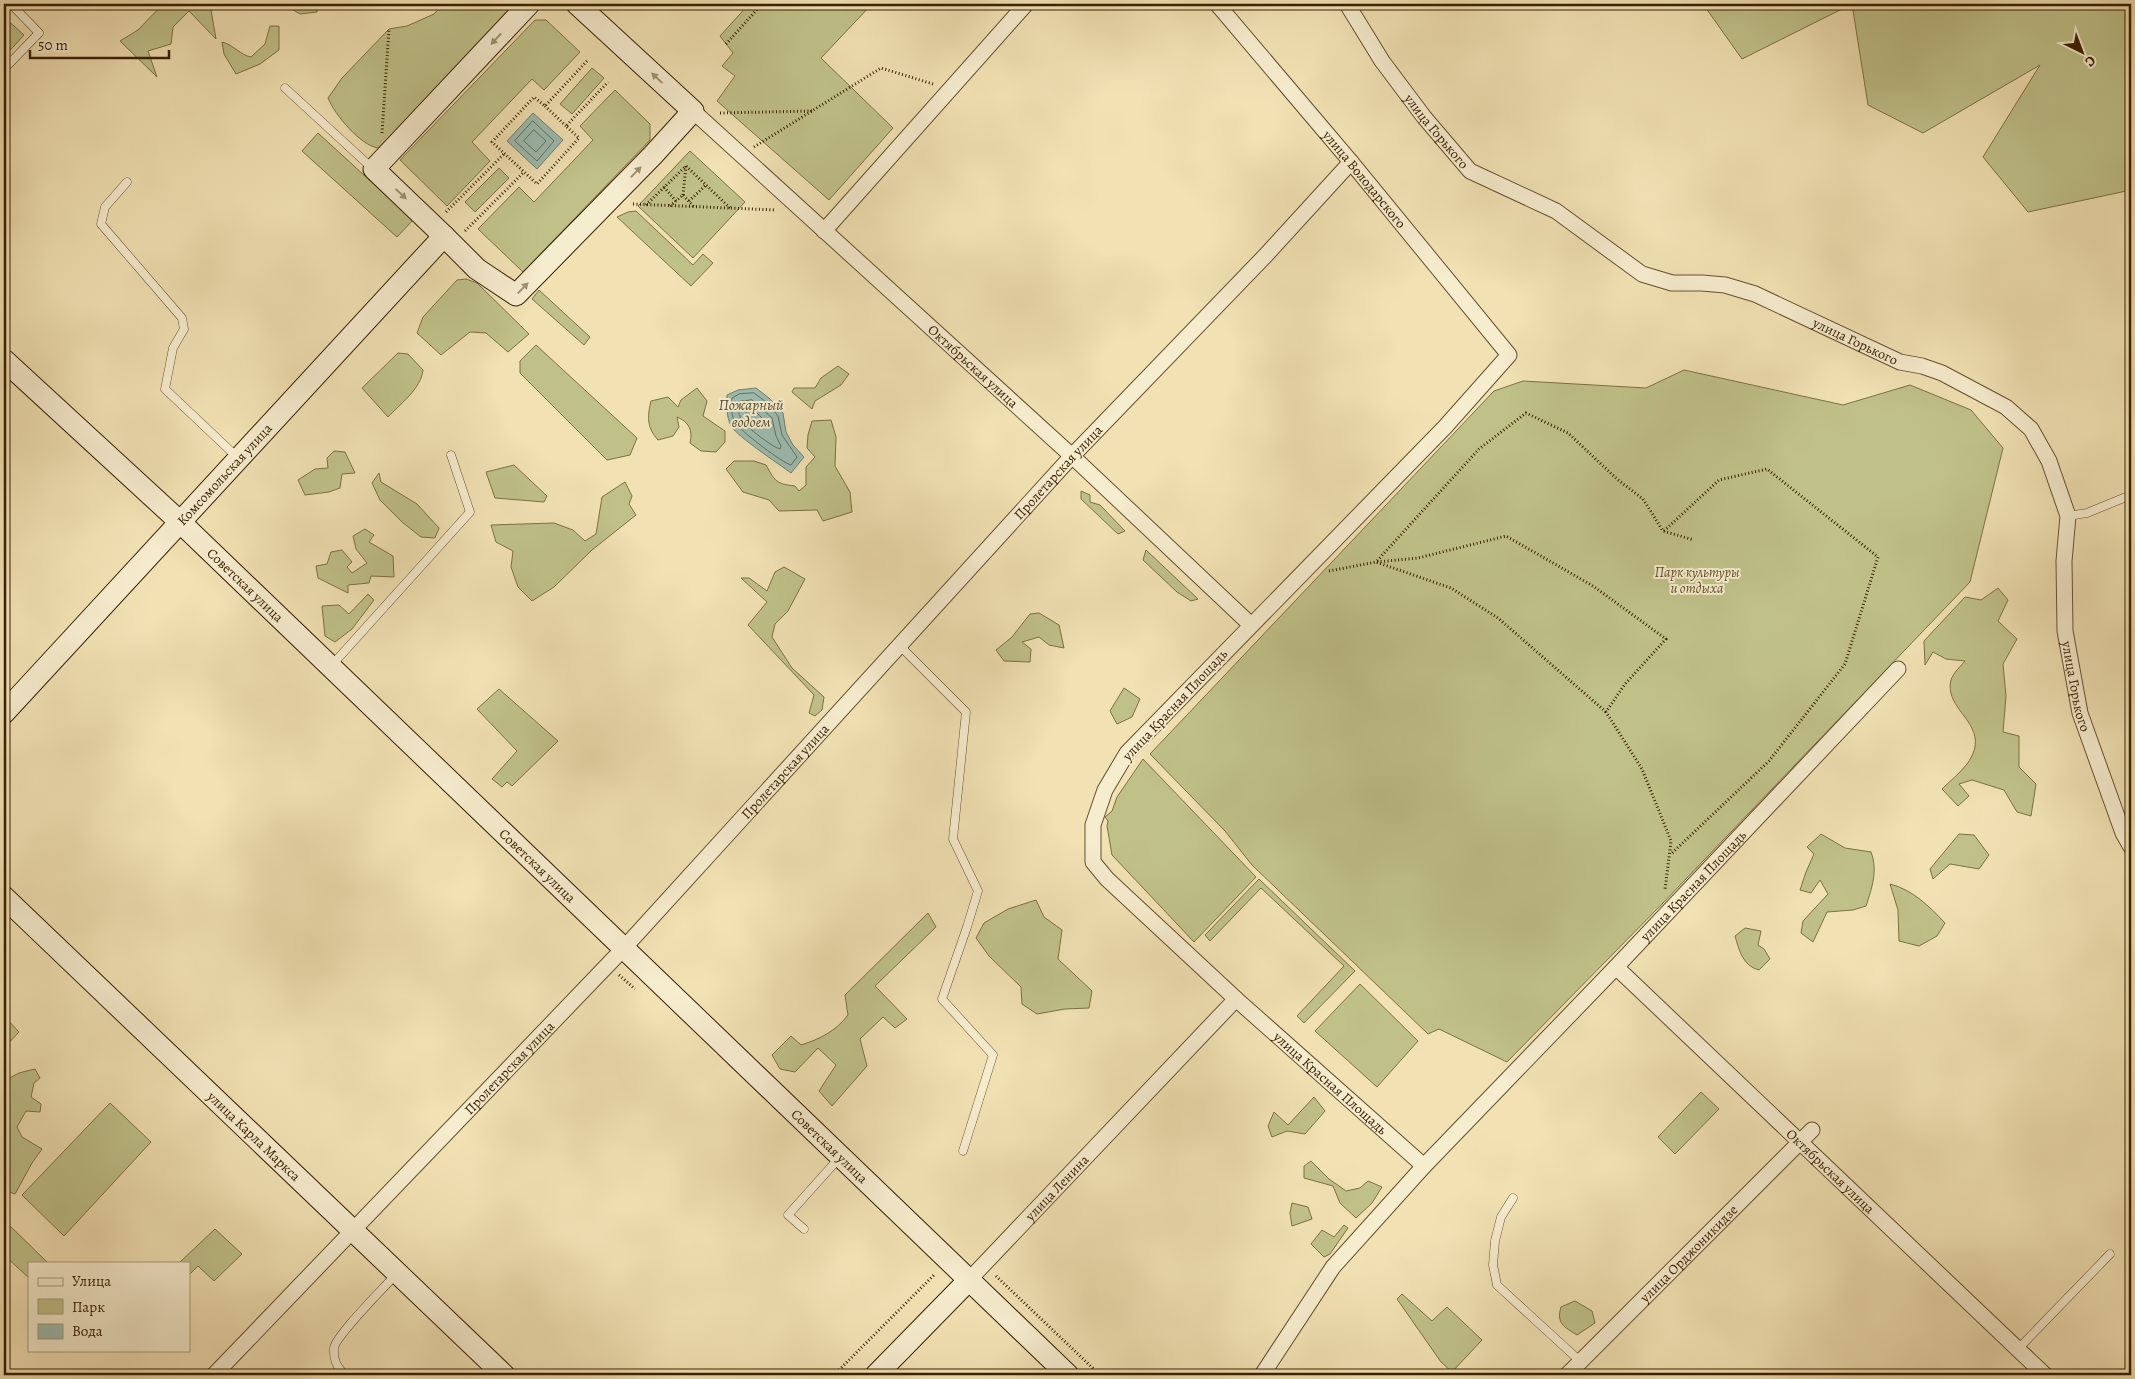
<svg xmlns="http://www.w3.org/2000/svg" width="2135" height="1379" font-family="Alegreya,serif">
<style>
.green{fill:#c0c189;stroke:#7c7044}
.water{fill:#9bbcb1;stroke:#747e6a}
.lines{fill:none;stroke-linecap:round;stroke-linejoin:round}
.shore{stroke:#6a6e58;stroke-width:1}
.lane-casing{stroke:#67502d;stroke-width:9}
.street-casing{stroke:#67502d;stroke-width:17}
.secondary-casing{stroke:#392000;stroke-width:23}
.path{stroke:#392000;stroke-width:3;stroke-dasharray:1 2.5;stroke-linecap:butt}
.lane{stroke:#f6ecce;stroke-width:8}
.street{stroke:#f6ecce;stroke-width:15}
.secondary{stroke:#f6ecce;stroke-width:21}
.oneway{fill:#a19071}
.labels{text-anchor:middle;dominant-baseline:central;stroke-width:4;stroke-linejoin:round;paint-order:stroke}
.street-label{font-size:14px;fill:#392000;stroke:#f6ecce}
.park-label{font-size:14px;font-style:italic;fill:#625029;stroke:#f6ecce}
.water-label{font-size:15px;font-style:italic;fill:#564f35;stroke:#f6ecce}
</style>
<rect width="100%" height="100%" fill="#f1e1b3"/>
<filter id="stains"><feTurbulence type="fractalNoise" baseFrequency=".004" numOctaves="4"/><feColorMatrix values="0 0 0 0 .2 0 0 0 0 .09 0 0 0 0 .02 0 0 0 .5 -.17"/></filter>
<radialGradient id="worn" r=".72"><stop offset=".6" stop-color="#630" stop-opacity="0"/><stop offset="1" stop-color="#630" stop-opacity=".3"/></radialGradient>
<g class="green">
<polygon points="163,4 210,4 216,39 189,11 173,27 171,44 148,51 157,77 120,41 138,30"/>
<polygon points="286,4 317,4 317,12 300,14 285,5"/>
<path d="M 443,4 L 520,4 L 391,140 L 378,148 C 360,145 335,115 328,98 L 342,78 L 389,29 L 407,26 L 434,14 Z"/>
<polygon points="749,4 872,4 821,58 893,128 829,200 717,101 735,76 722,66 733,53 720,36"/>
<polygon points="1703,4 2131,4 2131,190 2028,212 1983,157 2040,65 1923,133 1868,105 1852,4 1742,59"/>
<polygon points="4,17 24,35 4,57"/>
<polygon points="535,20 546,20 580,52 544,90 532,79 472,142 490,161 447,206 400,160"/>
<path d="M 270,26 L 279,26 L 279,50 L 260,64 L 236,74 L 224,54 L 222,42 C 234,45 240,55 251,57 L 265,44 Z"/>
<polygon points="592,68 604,78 572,114 560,104"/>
<polygon points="615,90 650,124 650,140 523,272 478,229 519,187 534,202 593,140 580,126"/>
<polygon points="318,133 413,220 397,237 302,151"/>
<polygon points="690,151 745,202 693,258 638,206"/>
<polygon points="499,168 509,178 475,212 465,202"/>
<polygon points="636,211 693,265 703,254 713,263 691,286 617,217 628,212"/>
<polygon points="466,279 477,283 529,334 508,352 486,333 470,332 441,355 417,333 423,317 457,280"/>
<polygon points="539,290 590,337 584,345 532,299"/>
<polygon points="536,345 637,438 630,455 607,460 520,373 520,361"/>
<path d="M 398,353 L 408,354 L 423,370 C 421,389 400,404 388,417 L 362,388 Z"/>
<polygon points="838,366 849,374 841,385 815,401 812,409 792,392 794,388 815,388 821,378"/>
<polygon points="1684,370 1843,405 1910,385 1971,410 2003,448 1970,582 1662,904 1507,1062 1439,1029 1428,1034 1252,865 1225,831 1150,754 1494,391 1523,381 1646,388"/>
<path d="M 697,388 L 707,401 L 703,416 L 725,431 L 725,442 L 716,452 L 701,451 L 690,443 C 693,430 689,422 677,417 L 679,427 L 673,436 L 658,440 C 647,428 647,417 651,401 L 668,397 L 678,407 L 681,400 Z"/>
<path d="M 831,420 L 836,437 L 835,466 L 850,492 L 852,512 L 823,521 L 817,510 L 779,511 L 769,500 L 743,492 L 726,469 L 734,461 L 754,461 L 766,465 C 775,481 776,484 795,486 L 799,491 L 806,485 L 806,467 L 815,457 L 807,448 L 808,435 L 812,421 Z"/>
<polygon points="334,451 345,452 355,473 342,474 340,488 329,492 305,495 298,480 315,469 328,468 327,458"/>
<polygon points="514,465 547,496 544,502 495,498 486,472"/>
<polygon points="379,473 381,482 417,504 439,528 435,538 421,537 402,522 380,500 372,483"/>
<polygon points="625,482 632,496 629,504 636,515 592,550 554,587 532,601 518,587 511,567 513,551 496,542 491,525 554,523 573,530 585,541 596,534 602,497"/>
<polygon points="1081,491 1090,495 1090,502 1100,505 1125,531 1118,534 1081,499"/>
<polygon points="365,529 374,535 369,542 393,556 394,577 371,576 369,583 348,585 348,593 318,578 316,566 327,564 331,552 342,550 352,562 347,567 352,573 367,563 356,549 353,536"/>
<polygon points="1146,550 1198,599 1191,601 1177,592 1143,560"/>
<polygon points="784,567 805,579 788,611 775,624 772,637 792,668 824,697 822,710 815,716 809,713 814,695 748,625 767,602 741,578 749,578 767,591 775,572"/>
<path d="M 1998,588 L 2008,600 L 1998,621 L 2017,639 L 2003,664 L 2006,696 L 2003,732 L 2019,736 L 2019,767 L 2036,784 L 2031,816 L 2017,812 L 2004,790 L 1972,780 L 1959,784 L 1969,796 L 1958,806 L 1942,789 C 1950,781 1960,773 1967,764 C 1995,725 1943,712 1951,680 C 1953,673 1961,666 1965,661 L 1946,659 L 1933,652 L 1925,665 L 1924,641 L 1965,597 L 1981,600 Z"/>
<polygon points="368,594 374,600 352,629 335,642 325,636 322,606 339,605 349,614"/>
<polygon points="1039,613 1059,625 1064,648 1049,645 1039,637 1022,642 1031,649 1030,662 1004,661 996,650 1012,637 1030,614"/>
<polygon points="1124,688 1140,699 1132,717 1117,724 1110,711"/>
<polygon points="499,689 558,741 512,786 507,782 502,787 492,779 517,751 477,709"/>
<polygon points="1143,759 1256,877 1194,942 1112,855 1107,826 1108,821 1105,817 1112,811 1117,797"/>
<path d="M 1821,834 L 1845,848 L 1871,852 C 1878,870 1872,888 1866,906 L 1853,910 L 1827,912 L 1813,942 L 1801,933 L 1803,921 L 1828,894 L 1820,880 L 1811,893 L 1800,890 L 1806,872 L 1814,854 L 1807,847 Z"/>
<polygon points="1959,834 1974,835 1989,855 1979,869 1950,864 1933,879 1930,869"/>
<polygon points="1259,879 1355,971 1304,1023 1297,1016 1344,966 1261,888 1210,941 1205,935"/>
<path d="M 1890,884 C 1913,890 1929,906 1945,923 L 1937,936 L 1919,946 L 1899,941 L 1898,910 Z"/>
<polygon points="1036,900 1044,917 1062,930 1058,959 1092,991 1089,1008 1065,1009 1037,1014 1022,1004 1021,987 989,956 976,938 984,923 1008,909"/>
<path d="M 928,913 L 936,927 L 875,986 L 907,1019 L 895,1028 L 883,1017 L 860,1039 L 867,1066 L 832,1106 L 819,1091 L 836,1065 L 818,1048 L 795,1072 L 780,1069 L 772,1055 L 791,1036 L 801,1045 C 820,1039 836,1031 848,1015 L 845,995 Z"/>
<path d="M 1745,928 L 1761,931 L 1758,945 L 1764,949 L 1770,959 L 1759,970 C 1743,966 1739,950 1735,936 Z"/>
<polygon points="1360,984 1418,1041 1377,1087 1315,1031"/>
<polygon points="4,1016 19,1032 4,1048"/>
<polygon points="35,1069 40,1078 34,1083 31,1097 41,1104 40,1112 26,1111 17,1127 22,1137 42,1149 32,1163 15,1194 4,1190 4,1081 19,1073"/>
<polygon points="1701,1092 1719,1109 1675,1154 1658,1137"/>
<polygon points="1314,1097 1325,1111 1305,1134 1287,1131 1272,1137 1268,1126 1274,1112 1288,1125"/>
<polygon points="110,1103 151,1142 64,1236 22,1195"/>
<polygon points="1311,1161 1329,1179 1346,1191 1360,1188 1368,1181 1382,1187 1372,1203 1356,1218 1340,1203 1333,1186 1304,1178 1304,1166"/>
<polygon points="1292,1203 1308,1207 1312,1219 1292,1226 1290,1213"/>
<polygon points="4,1220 48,1263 29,1263 29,1278 4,1255"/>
<polygon points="1344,1225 1348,1228 1330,1254 1324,1257 1311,1244 1322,1230 1334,1237"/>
<polygon points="215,1229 242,1254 214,1281 198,1266 189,1275 189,1263 179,1263"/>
<polygon points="1402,1294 1432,1321 1447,1307 1482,1340 1452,1372 1441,1362 1397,1299"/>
<path d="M 1575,1301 L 1592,1311 L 1595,1323 L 1577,1335 C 1564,1327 1556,1323 1561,1307 Z"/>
</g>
<g class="water">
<polygon points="533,113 563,140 537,169 507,141"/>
<path d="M 756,388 L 769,398 L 783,413 L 786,432 L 793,445 L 804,457 L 791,473 C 779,464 738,437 731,426 C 726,416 727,405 727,395 L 738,390 Z"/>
</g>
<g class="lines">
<g class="shore">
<polygon points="533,121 554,141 537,161 515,141"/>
<polygon points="534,130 546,141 536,152 524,141"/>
<path d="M 754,393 L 766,402 L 778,416 L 782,435 L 797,457 L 791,465 C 781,462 745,434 737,425 C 731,418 731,407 732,398 L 739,394 Z"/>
<path d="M 752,400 L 772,418 L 776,436 L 781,446 L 780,449 C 772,447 745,426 741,419 C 738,413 738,408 738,402 Z"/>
<polygon points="748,407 756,412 765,421 765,428 762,428 748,416 746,410"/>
</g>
<g class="lane-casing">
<g id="lane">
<polyline points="4,69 39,33 11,4"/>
<polyline points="285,88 372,168"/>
<polyline points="127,182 105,207 101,224 182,318 184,329 173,348 165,389 238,458"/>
<polyline points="2068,516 2087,513 2131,495"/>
<polyline points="900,646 966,712 953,839 978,891 967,927 942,999 993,1055 963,1151"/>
<polyline points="332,665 470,512 451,455"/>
<polyline points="1513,1198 1501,1217 1495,1241 1493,1265 1497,1285 1581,1362"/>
<polyline points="804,1229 788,1215 840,1157"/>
<polyline points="2018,1349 2110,1254"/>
<path d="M 345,1375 C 337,1367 333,1360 334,1348 C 336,1335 385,1287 396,1274"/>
</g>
</g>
<g class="street-casing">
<g id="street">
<path id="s1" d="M 1217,4 L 1351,162 L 1509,355 L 1445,427 L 1127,753 L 1105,790 L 1093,825 L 1093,862 L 1107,879 L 1236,999 L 1424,1166"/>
<path id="s2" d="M 1347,4 L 1382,61 L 1424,117 L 1470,171 L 1556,211 L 1642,274 L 1672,283 L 1702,283 L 1725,285 L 1755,294 L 1900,362 L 1922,366 L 1942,373 L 2006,407 L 2031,429 L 2049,461 L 2068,516 L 2064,561 L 2065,631 L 2080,713 L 2123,833 L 2131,847"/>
<path id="s3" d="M 693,111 L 1072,456 L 1251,625"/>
<polyline points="824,231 1026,4"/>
<path id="s4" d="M 1616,967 L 2045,1375"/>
<path id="s5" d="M 968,1281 L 1236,999"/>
<path id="s6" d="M 214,1375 L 624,948 L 1072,456 L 1266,255 L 1351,162"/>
<path id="s7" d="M 1262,1375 L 1333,1267 L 1424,1166 L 1616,967 L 1898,669"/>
<path id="s8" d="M 1567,1375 L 1812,1130"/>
</g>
</g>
<g class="secondary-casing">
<g id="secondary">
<polyline points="529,4 374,169 444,236 477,269 516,295 653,155 693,111 577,4"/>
<path id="s9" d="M 4,360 L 179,521 L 1068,1375"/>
<path id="s10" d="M 4,713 L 444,236"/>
<path id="s11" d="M 4,897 L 504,1375"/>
<polyline points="876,1375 968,1281"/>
</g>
</g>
<g class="path">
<polyline points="726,44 762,4"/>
<polyline points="587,61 545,106 534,97 492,142 537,184 579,138 566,126 608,82"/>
<polyline points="545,106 566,126"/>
<polyline points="720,113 812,111"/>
<polyline points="382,133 389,29"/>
<polyline points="754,147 881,68 933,84"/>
<polyline points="664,187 676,201"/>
<polyline points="683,195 686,166"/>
<polyline points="689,201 706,185"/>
<polyline points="633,204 776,210"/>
<polyline points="646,205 686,166 730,208"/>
<polyline points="670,206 683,195 694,207"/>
<polyline points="446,212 504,154"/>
<polyline points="465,231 524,172"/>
<polyline points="1664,531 1719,480 1767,469 1878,557 1845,664 1769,761 1671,854"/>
<polyline points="1329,571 1376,562 1418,558 1506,536 1593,586 1666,639 1625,684 1606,712 1642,769 1671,841 1665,890"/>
<polyline points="1606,712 1498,618 1451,588 1376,562 1479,449 1526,413 1568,433 1617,479 1643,499 1663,531 1694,540"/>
<polyline points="619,975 635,989"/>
<polyline points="996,1276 1100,1375"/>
<polyline points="834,1375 935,1274"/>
</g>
<use href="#lane" class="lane"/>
<use href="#street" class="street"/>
<use href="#secondary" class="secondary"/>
</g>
<defs><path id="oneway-solid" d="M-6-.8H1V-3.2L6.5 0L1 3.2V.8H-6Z" transform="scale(1.25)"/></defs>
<g class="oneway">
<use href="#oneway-solid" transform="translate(496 39) rotate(133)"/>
<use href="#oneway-solid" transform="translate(657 78) rotate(-137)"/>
<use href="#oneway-solid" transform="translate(636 172) rotate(-46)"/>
<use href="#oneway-solid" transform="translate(401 194) rotate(43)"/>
<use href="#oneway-solid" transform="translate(523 288) rotate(-46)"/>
</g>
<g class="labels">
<g class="street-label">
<text stroke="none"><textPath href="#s2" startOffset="156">улица Горького</textPath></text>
<text stroke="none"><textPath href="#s1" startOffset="229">улица Володарского</textPath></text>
<text stroke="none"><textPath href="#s2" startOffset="636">улица Горького</textPath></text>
<text stroke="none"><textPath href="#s3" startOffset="379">Октябрьская улица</textPath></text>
<text stroke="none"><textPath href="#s6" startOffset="1236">Пролетарская улица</textPath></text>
<text stroke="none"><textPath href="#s10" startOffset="325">Комсомольская улица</textPath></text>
<text stroke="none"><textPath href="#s9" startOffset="330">Советская улица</textPath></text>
<text stroke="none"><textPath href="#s2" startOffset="1101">улица Горького</textPath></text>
<text transform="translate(1175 705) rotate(-47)">улица Красная Площадь</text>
<text stroke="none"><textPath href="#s6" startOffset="831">Пролетарская улица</textPath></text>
<text stroke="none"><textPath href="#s9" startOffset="735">Советская улица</textPath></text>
<text stroke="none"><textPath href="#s7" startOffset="654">улица Красная Площадь</textPath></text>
<text stroke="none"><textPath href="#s6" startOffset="426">Пролетарская улица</textPath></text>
<text stroke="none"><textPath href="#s1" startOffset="1450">улица Красная Площадь</textPath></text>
<text stroke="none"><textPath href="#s11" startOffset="346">улица Карла Маркса</textPath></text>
<text stroke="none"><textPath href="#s9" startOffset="1140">Советская улица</textPath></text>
<text stroke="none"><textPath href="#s4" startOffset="296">Октябрьская улица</textPath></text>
<text stroke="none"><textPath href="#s5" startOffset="129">улица Ленина</textPath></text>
<text stroke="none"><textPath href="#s8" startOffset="172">улица Орджоникидзе</textPath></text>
</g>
<g class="park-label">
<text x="1697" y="572">Парк культуры<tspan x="1697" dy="16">и отдыха</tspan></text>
</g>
<g class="water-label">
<text x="751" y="405">Пожарный<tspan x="751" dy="17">водоем</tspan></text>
</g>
</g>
<rect width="2135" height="1379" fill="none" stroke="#f1e1b3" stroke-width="20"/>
<rect x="5" y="5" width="2125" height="1369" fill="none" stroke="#392000" stroke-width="2.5"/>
<rect x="10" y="10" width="2115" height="1359" fill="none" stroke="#392000"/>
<rect x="28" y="1262" width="162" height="90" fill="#f6ecce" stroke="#aa9a7c"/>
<rect x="38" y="1278" width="25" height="8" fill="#f6ecce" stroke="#aa9a7c"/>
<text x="72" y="1286" font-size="15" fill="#392000">Улица</text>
<rect x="38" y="1299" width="25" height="15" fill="#c0c189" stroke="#aa9a7c"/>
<text x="72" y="1312" font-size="15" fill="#392000">Парк</text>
<rect x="38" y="1324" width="25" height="15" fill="#9bbcb1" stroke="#aa9a7c"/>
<text x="72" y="1336" font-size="15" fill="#392000">Вода</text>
<g transform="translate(2082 52) rotate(138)" stroke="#f6ecce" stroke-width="4" paint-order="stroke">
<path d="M0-4L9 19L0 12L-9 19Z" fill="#392000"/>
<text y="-8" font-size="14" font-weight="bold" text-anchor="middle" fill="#392000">С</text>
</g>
<path d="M30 50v8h139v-8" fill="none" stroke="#392000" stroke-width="2.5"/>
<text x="38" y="50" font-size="15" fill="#392000" stroke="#f6ecce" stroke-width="4" paint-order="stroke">50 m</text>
<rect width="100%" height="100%" filter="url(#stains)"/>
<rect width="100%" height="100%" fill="url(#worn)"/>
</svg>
